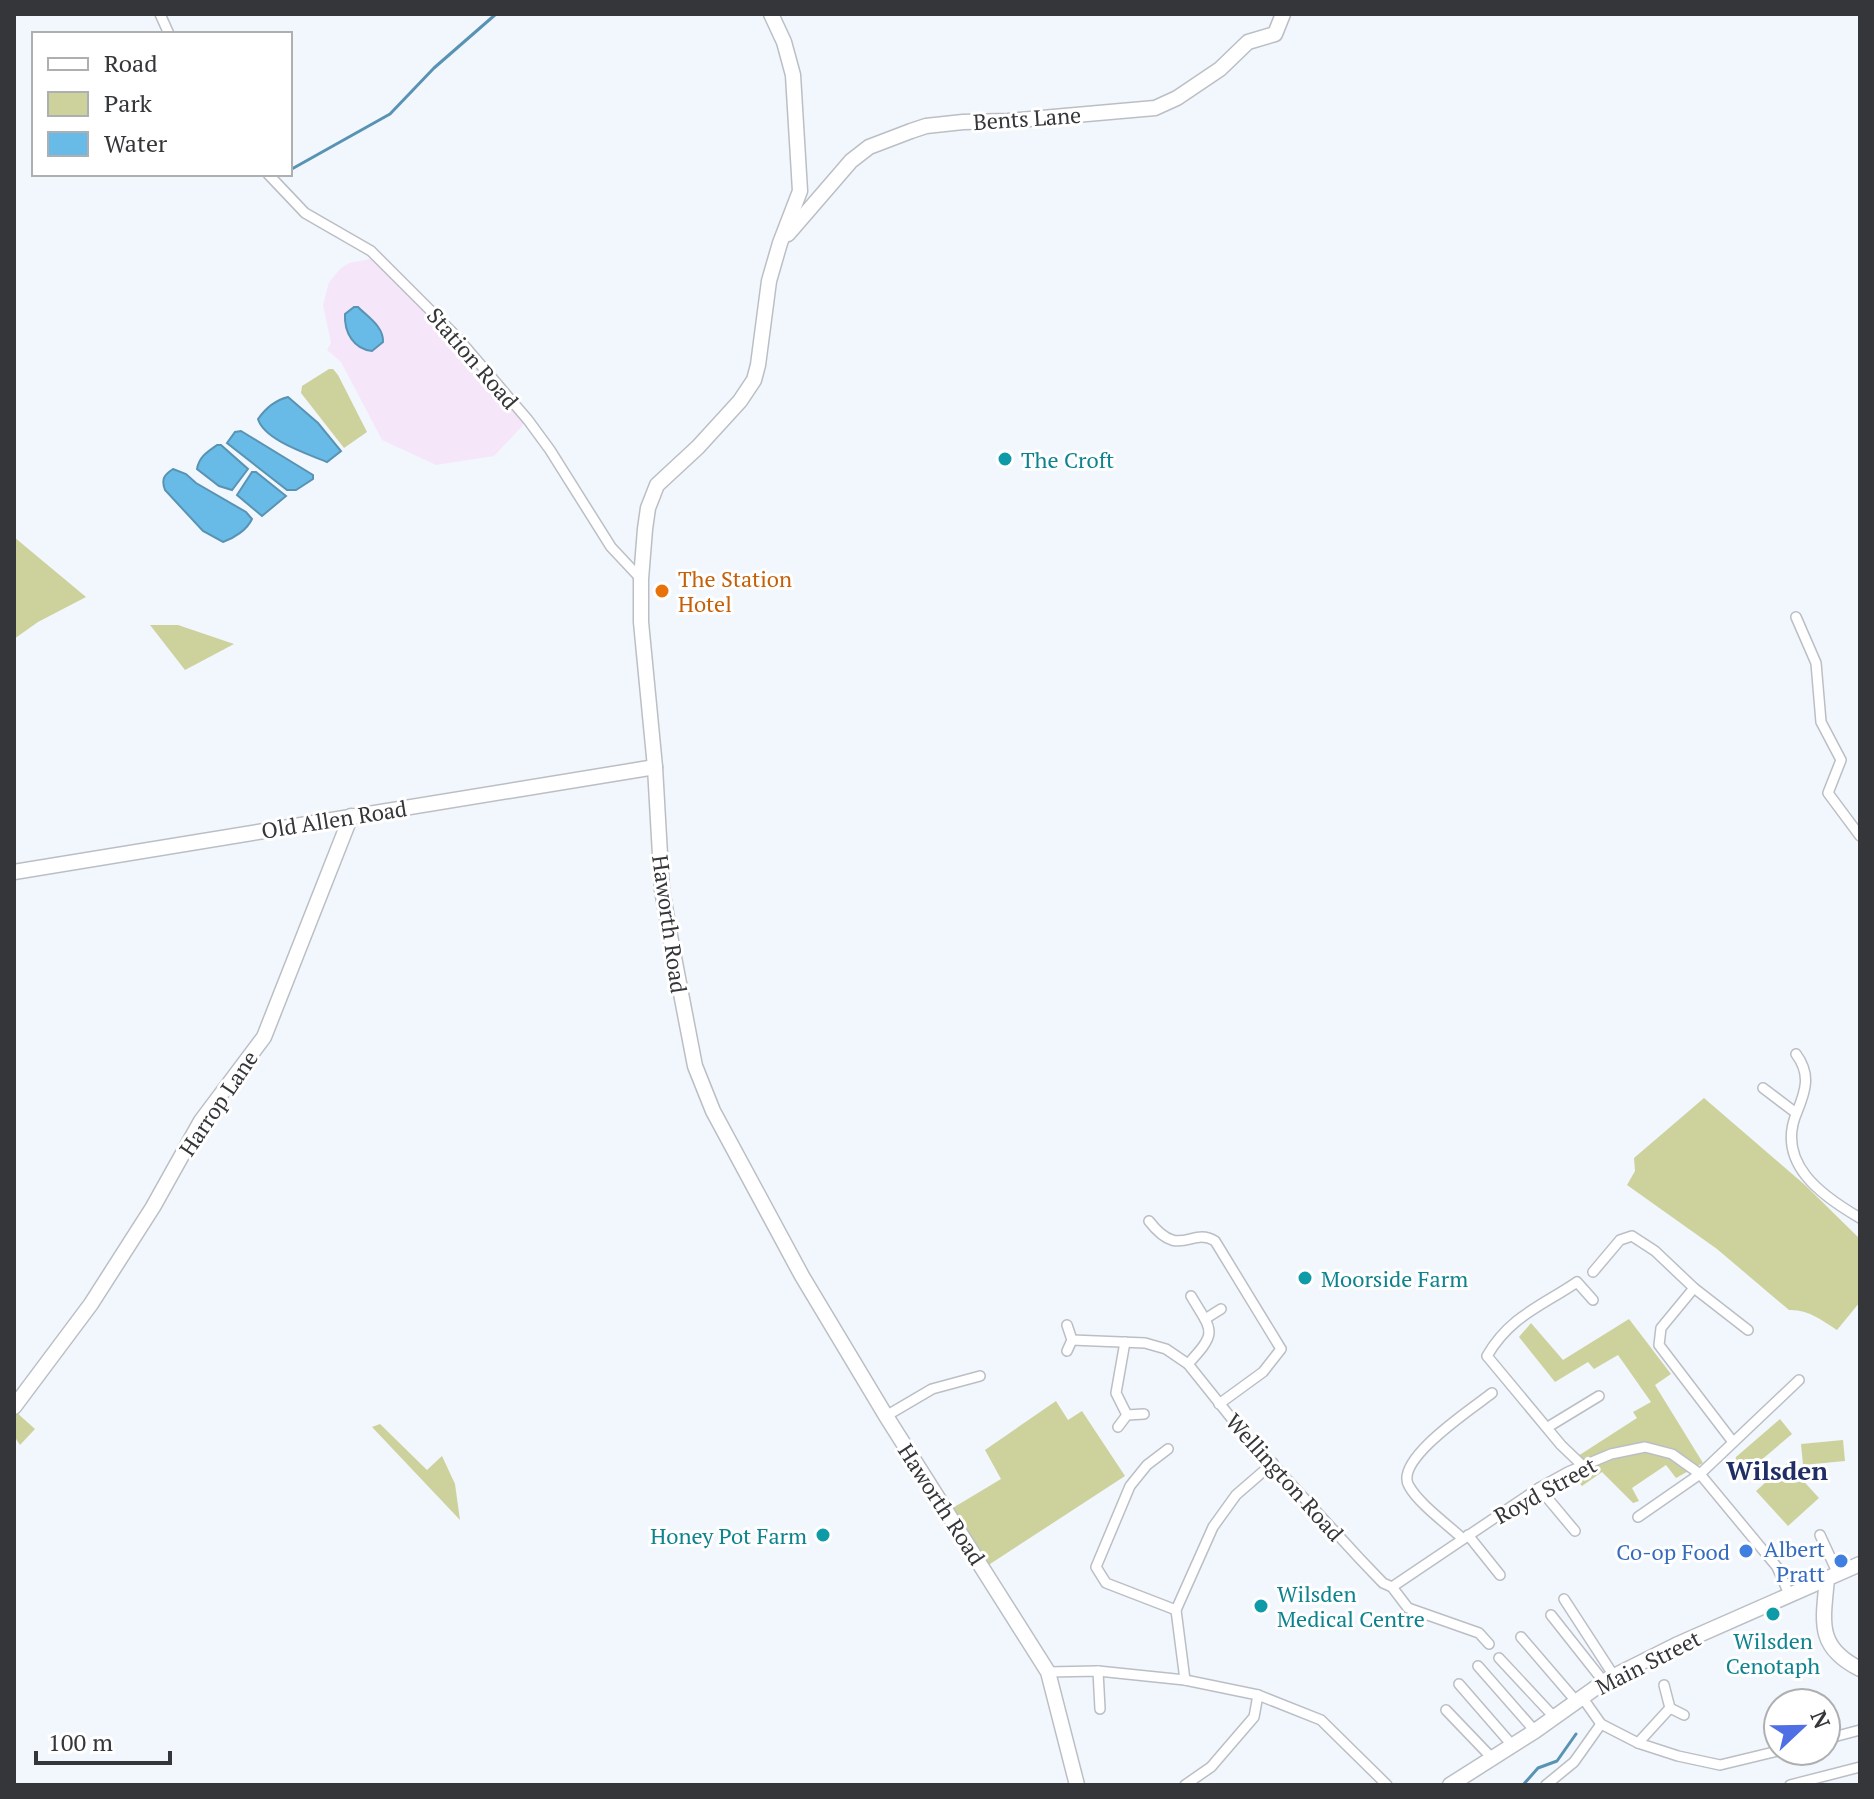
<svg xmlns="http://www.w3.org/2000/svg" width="1874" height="1799" font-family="'PT Serif',serif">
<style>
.industrial{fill:#f6e6f9}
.green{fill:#cdd29c}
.water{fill:#69bbe7;stroke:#5993b3;stroke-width:2}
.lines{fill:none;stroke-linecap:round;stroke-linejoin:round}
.stream{stroke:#5993b3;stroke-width:3}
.street-casing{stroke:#bbbfc5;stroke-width:12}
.secondary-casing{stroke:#bbbfc5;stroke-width:17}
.street{stroke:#fff;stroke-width:9}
.secondary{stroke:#fff;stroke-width:14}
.culture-dot{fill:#0f9aa8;stroke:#fff;stroke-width:3}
.food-dot{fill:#e8710a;stroke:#fff;stroke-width:3}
.shop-dot{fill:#3f7fe0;stroke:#fff;stroke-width:3}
.labels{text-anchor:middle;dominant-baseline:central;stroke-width:6;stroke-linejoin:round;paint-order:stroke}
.street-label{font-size:22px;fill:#353639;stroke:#fff}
.culture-label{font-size:22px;fill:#0d838f;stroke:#fff;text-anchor:start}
.food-label{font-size:22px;fill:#c56008;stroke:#fff;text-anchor:start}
.shop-label{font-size:22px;fill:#366cbe;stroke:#fff;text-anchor:end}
.quarter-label{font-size:26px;font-weight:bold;fill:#202e66;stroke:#fff}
</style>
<rect width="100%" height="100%" fill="#f2f6fd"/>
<polygon class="industrial" points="370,259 383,264 427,308 526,422 494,456 436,465 382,440 341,362 327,350 331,343 323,305 329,282 341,268 349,263"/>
<g class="green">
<polygon points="329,369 333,369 338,375 367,432 344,448 301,393 302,386"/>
<polygon points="14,537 86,597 38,622 14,639"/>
<polygon points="150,625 178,625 234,644 185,670"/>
<path d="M 1704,1098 L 1805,1185 L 1860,1239 L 1860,1302 L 1837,1330 C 1822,1320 1807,1309 1789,1310 L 1717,1249 L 1627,1185 L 1635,1171 L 1634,1158 Z"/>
<polygon points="1629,1319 1671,1374 1655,1385 1703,1463 1676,1478 1666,1465 1632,1488 1639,1501 1633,1503 1602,1472 1582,1486 1574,1477 1591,1471 1578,1456 1637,1418 1633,1412 1651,1402 1618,1355 1594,1369 1588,1362 1555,1382 1519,1337 1531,1323 1563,1360"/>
<polygon points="1056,1401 1068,1420 1082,1411 1125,1476 987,1566 951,1509 1001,1479 985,1450"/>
<polygon points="16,1412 35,1429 20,1445 14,1436"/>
<polygon points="1780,1419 1792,1434 1753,1467 1735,1464 1736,1457"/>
<polygon points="380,1424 427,1470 442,1456 455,1484 460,1520 372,1427"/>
<polygon points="1843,1440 1845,1461 1803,1465 1801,1444"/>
<polygon points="1787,1463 1819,1498 1788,1526 1756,1491"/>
</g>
<g class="water">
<path d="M 354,307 L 358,307 C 368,317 384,327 383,342 L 372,351 C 354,349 344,333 345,314 Z"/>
<path d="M 288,397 L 318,423 L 341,451 L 327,462 C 308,454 264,440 258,419 C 265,409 276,400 288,397 Z"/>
<polygon points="241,431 313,475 313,479 296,490 287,490 227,443 235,432"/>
<path d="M 217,445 L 221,445 L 248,469 L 232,490 L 219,486 L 197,469 C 199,457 207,452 217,445 Z"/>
<path d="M 173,469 L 186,474 L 196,483 L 246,512 L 252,519 C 247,530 234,538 223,542 L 203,531 L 165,490 C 161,479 164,475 173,469 Z"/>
<polygon points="252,472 256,472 286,496 262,516 237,495"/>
</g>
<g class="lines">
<g class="stream">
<polyline points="290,170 390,114 434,68 496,14"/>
<polyline points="1523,1785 1538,1768 1557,1761 1576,1734"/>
</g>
<g class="street-casing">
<g id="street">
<polyline points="160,14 169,34"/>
<polyline points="268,174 305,213 371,251 456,336 528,420 550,450 611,547 641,579"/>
<polyline points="1796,617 1816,663 1821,722 1841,760 1828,793 1860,836"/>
<path d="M 1796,1054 C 1811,1074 1806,1090 1797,1112 C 1775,1163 1822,1196 1860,1218"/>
<polyline points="1763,1088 1796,1113"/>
<path d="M 1149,1221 C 1180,1261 1191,1226 1215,1241 L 1281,1349 L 1263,1372 L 1219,1404"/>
<polyline points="1593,1272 1620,1240 1632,1236 1655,1251 1694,1288 1748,1330"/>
<polyline points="1694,1288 1661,1328 1659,1345 1733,1442"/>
<polyline points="1205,1319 1221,1309"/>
<polyline points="1072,1340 1145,1343 1166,1349 1188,1364 1236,1424 1360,1559 1383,1583 1392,1587 1408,1608 1479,1633 1489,1644"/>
<polyline points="1125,1342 1116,1393 1127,1415"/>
<polyline points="1067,1351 1072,1340 1067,1325"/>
<path d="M 1188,1364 C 1218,1331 1213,1333 1191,1296"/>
<polyline points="886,1416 932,1389 980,1376"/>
<polyline points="1118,1427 1127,1415 1144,1414"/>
<polyline points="1548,1427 1599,1396"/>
<polyline points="1168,1449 1147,1465 1130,1486 1096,1567 1106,1583 1176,1610"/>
<path d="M 1583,1466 L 1561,1445 L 1487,1356 C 1510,1316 1542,1306 1577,1282 L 1593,1300"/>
<polyline points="1539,1488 1575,1531"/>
<polyline points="1638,1517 1700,1474 1799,1380"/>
<polyline points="1468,1535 1500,1575"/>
<polyline points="1820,1535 1838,1574"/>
<path d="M 1463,1539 C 1447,1524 1419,1504 1409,1486 C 1393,1460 1473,1408 1492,1393"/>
<polyline points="1392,1587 1539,1488 1568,1472 1611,1454 1645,1447 1672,1454 1700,1474 1777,1567 1790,1596"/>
<polyline points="1564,1599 1614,1676"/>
<polyline points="1551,1615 1604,1682"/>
<polyline points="1521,1637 1576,1701"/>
<polyline points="1499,1658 1554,1717"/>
<polyline points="1478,1666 1535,1731"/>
<polyline points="1098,1671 1100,1709"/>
<polyline points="1048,1672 1098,1671 1185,1680 1258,1695 1321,1720 1387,1785"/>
<polyline points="1185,1680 1176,1610 1213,1527 1236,1495 1273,1463"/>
<polyline points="1459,1684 1512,1745"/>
<polyline points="1664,1685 1670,1708"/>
<polyline points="1582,1697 1601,1724 1638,1743 1678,1756 1720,1765 1778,1751"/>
<polyline points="1446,1710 1492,1758"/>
<polyline points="1826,1739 1860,1730"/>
<polyline points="1638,1743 1670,1708 1684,1715"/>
<polyline points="1185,1785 1211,1767 1254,1717 1258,1695"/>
<polyline points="1546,1785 1574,1762 1601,1724"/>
<polyline points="1790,1785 1860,1767"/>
</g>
</g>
<g class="secondary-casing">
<g id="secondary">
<polyline points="771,14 784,42 793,75 800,191 780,243 769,281 758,365 754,380 740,401 698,447 657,485 648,508 645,529 641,579 641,622 655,767 662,890 673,952 695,1066 713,1111 802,1276 886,1416 1048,1672 1077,1785"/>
<polyline points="788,234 851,161 869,147 911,131 926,126 963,122 1008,121 1155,108 1177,98 1220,69 1248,42 1275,34 1283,14"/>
<polyline points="14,872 655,767"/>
<polyline points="14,1407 91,1304 153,1207 201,1121 264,1037 351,816"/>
<path d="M 1827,1579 C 1823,1622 1816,1647 1860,1669"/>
<polyline points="1450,1785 1535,1731 1608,1679 1676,1645 1860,1564"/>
</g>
</g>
<use href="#street" class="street"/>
<use href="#secondary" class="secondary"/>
</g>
<g class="culture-dot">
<circle cx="1005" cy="459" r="8"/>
<circle cx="1305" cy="1278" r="8"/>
<circle cx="823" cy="1535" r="8"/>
<circle cx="1261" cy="1606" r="8"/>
<circle cx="1773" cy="1614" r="8"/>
</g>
<circle class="food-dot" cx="662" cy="591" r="8"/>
<g class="shop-dot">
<circle cx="1746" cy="1551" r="8"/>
<circle cx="1841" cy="1561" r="8"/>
</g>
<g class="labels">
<g class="street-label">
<text transform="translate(1027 118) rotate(-4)">Bents Lane</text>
<text transform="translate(473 358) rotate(49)">Station Road</text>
<text transform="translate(334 819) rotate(-9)">Old Allen Road</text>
<text transform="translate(670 924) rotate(82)">Haworth Road</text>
<text transform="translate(218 1103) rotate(-56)">Harrop Lane</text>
<text transform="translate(1285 1477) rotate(48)">Wellington Road</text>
<text transform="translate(1545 1490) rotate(-29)">Royd Street</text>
<text transform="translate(942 1504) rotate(57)">Haworth Road</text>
<text transform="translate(1648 1662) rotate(-27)">Main Street</text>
</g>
<g class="culture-label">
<text x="1021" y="459">The Croft</text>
<text x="1321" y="1278">Moorside Farm</text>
<text x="807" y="1535" text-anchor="end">Honey Pot Farm</text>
<text x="1277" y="1593">Wilsden<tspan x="1277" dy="25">Medical Centre</tspan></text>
<text x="1773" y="1640" text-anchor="middle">Wilsden<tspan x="1773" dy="25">Cenotaph</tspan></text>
</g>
<g class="food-label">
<text x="678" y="578">The Station<tspan x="678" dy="25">Hotel</tspan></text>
</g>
<g class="shop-label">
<text x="1825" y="1548">Albert<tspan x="1825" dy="25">Pratt</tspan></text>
<text x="1730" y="1551">Co-op Food</text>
</g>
<g class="quarter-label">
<text x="1777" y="1470">Wilsden</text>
</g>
</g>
<rect width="1874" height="1799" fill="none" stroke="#353639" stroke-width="32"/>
<rect x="32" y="32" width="260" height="144" fill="#ffffff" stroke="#aeafb0" stroke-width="2"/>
<rect x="48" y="58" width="40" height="12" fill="#ffffff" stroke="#aeafb0" stroke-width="2"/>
<text x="104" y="72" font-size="24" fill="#353639">Road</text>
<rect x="48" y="92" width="40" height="24" fill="#cdd29c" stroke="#aeafb0" stroke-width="2"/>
<text x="104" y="112" font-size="24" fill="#353639">Park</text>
<rect x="48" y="132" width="40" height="24" fill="#69bbe7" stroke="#aeafb0" stroke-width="2"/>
<text x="104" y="152" font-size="24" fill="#353639">Water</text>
<g transform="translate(1802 1727) rotate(68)"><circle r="38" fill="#ffffff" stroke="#aeafb0" stroke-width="2"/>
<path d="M0-6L14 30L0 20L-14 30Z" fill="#516fe4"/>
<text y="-12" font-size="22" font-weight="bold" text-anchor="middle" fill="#353639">N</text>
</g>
<path d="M36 1751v12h134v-12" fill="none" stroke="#353639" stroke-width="4"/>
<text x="48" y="1751" font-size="24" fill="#353639" stroke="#ffffff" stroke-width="6" paint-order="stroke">100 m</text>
</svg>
